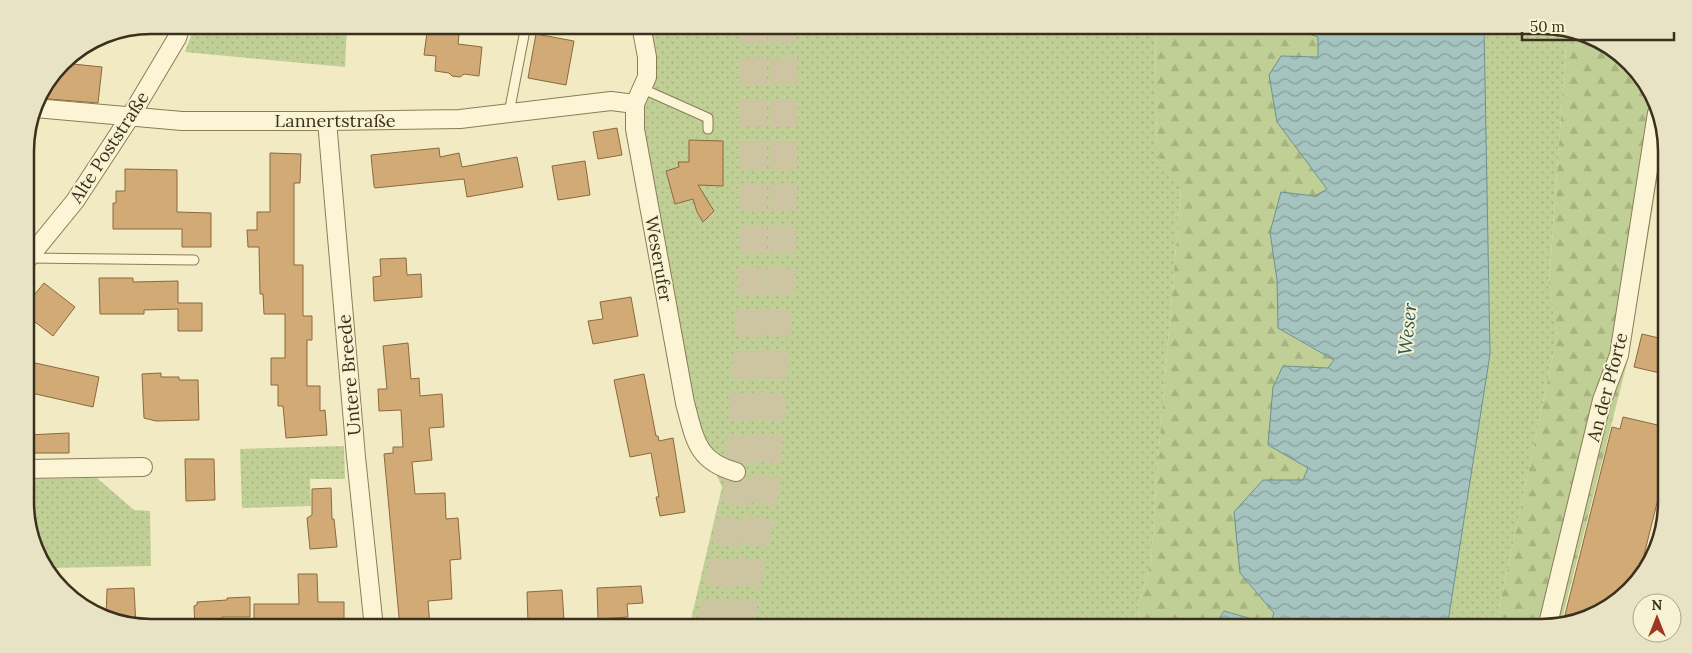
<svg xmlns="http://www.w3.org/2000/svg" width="1692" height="653" font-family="Lora,serif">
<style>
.grass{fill:url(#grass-dots)}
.forest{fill:url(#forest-firs)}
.water{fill:url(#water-waves);stroke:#6b928e}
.building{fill:#d1aa76;stroke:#8c693d}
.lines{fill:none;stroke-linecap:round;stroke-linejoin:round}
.highway-tunnel{stroke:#cdc5a1;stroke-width:28;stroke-dasharray:28 14;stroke-linecap:butt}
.lane-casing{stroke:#8c7c58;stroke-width:11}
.street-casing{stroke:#8c7c58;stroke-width:20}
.lane{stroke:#fbf5d6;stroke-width:9}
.street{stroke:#fbf5d6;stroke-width:18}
.labels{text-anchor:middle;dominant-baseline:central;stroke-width:4;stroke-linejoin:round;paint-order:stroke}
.street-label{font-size:18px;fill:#3b301d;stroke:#f7f3d2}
.water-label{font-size:19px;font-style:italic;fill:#2c575b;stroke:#f7f3d2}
.rim{fill:none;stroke:#3b301d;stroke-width:2.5}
</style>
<defs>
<pattern id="grass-dots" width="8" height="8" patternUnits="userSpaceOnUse" patternTransform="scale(1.25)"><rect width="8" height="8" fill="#c0cf95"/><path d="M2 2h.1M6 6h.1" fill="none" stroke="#a6b280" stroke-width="1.8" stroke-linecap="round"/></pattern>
<pattern id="forest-firs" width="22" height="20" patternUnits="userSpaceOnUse" patternTransform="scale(1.25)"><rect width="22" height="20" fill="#c0cf95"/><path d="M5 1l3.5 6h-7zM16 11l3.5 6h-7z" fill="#a6b280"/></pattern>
<pattern id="water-waves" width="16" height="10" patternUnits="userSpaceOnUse" patternTransform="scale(1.25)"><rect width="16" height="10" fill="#a5c3bf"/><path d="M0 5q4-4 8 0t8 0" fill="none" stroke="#889f9b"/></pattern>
</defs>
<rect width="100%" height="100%" fill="#f1eac2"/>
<g class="grass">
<polygon points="195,25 347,25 345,67 185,52"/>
<polygon points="640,25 1155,25 1157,155 1181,188 1157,472 1151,563 1138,606 1139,628 689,628 722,487 688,409 632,108 649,67"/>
<path d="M 1484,25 C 1513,25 1580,20 1598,45 L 1566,46 L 1549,284 L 1557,337 L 1495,628 L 1447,628 L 1490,354 Z"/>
<polygon points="344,446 345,479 310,479 311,506 242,508 240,449"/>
<polygon points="97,478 134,510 150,511 151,566 48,568 27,526 27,479"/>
</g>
<g class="forest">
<polygon points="1155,25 1281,25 1318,37 1319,57 1281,56 1277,122 1327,189 1315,196 1281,192 1277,280 1278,328 1334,360 1328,368 1283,366 1308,468 1303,480 1263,480 1240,573 1274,613 1270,624 1224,611 1213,628 1139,628 1138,606 1151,563 1157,472 1181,189 1157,155"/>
<polygon points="1598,44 1641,74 1665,132 1628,359 1561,623 1549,628 1495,628 1557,337 1549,285 1566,46 1598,45"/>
</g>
<polygon class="water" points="1281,25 1484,25 1490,354 1447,628 1213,628 1224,611 1270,624 1274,613 1240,573 1234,512 1263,480 1303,480 1308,468 1268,445 1273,387 1283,366 1328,368 1334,360 1278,328 1277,280 1270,232 1281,192 1315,196 1327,189 1277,122 1269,75 1281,56 1318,57 1318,37"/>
<g class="building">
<polygon points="428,25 460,25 458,44 482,47 479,76 464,74 460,77 452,76 449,73 435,71 436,56 424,55"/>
<polygon points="536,34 574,41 566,85 528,78"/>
<polygon points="63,63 102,67 98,103 37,98"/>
<polygon points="617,128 622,155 598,159 593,132"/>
<polygon points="689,140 723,141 723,186 698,185 714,211 703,222 697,212 693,199 675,204 666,171 679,167 678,162 689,162"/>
<polygon points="439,148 440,157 459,153 462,167 517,157 523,187 467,197 464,179 375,188 374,186 371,155"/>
<polygon points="270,153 301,154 300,183 294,183 294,265 303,265 303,316 312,316 312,340 307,340 307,386 320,386 320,411 325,410 327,435 286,438 283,406 278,406 278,385 271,385 271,358 285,358 285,314 264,314 263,294 260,294 259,247 248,247 247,230 257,230 257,212 270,212"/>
<polygon points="585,161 590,195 558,200 552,166"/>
<polygon points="125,169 177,170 177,212 211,213 211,247 182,247 182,229 113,229 113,203 116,203 116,191 125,191"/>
<polygon points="406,258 407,275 421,274 422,297 374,301 373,277 381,276 380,259"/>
<polygon points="99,278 133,278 133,282 178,281 178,303 202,303 202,331 178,331 178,309 144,310 144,314 100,314"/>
<polygon points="44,283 75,307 53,336 26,315 26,305"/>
<polygon points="631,297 638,336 593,344 588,321 603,319 600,302"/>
<polygon points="1642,334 1663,339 1663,363 1660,373 1634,367"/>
<polygon points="408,343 411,379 419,378 420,396 442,394 444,427 429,428 432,460 412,462 415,494 445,493 446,519 458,518 461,559 450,560 452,599 428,601 430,626 400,628 384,454 393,453 393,447 403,447 401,410 379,411 378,389 387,389 383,346"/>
<polygon points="26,361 99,377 93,407 27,392"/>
<polygon points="161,373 161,377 179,377 179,380 198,380 199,420 156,421 144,418 142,374"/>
<polygon points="644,374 656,436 658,436 659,441 673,438 685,512 660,516 656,497 659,497 651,453 630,457 614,380"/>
<polygon points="1623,417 1662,426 1661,487 1640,571 1618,602 1563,623 1612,427 1620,429"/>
<polygon points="69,433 69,453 27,453 27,435"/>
<polygon points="185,459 214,459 215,500 186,501"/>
<polygon points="331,488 332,519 334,519 337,547 310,549 307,518 312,515 312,489"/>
<polygon points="298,574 317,574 318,602 344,602 344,628 254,628 254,604 299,604"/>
<polygon points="641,586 643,603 627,604 628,617 598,619 597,588"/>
<polygon points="134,588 136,626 110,621 106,618 107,589"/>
<polygon points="562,590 564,621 528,623 527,592"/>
<polygon points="250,597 250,617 222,617 222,628 195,628 194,606 197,605 197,602 227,600 227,598"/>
</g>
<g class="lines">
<g class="highway-tunnel">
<polyline points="710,628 738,488 753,262 753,25"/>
<polyline points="739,628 765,490 782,262 784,84 782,25"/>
</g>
<g class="lane-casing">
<g id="lane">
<polyline points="643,89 708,118 708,129"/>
<polyline points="509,113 526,25"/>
<polyline points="29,258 194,260"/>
</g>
</g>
<g class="street-casing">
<g id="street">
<path d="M 641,25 L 647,57 L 647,77 L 635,104 L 635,129 L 685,403 C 695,439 696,461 736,472"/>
<polyline points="35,108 182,121 327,121 460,119 611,101 635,104"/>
<polyline points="327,121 356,457 374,628"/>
<polyline points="26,261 75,201 130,117 177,38 181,25"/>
<polyline points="27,469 143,467"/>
<polyline points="1547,628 1602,400 1619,355 1657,113"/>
</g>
</g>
<use href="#lane" class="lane"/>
<use href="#street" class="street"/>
</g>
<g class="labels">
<g class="street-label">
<text x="335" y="120">Lannertstraße</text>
<text transform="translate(109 147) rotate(-57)">Alte Poststraße</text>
<text transform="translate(659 259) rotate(80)">Weserufer</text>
<text transform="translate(349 375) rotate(-95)">Untere Breede</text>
<text transform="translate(1607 387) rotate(-75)">An der Pforte</text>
</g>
<g class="water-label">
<text transform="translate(1407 329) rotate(-84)">Weser</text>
</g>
</g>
<path d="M0 0H1692V653H0ZM151 34H1541A117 117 0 0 1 1658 151V502A117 117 0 0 1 1541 619H151A117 117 0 0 1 34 502V151A117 117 0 0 1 151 34Z" fill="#e8e3c4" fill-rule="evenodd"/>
<path class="rim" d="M151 34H1541A117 117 0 0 1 1658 151V502A117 117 0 0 1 1541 619H151A117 117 0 0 1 34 502V151A117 117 0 0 1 151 34Z"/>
<g transform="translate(1657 618)"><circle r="24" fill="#f7f3d2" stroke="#aca58a"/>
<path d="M0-4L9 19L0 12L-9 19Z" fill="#9e3725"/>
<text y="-8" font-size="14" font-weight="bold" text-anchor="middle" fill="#3b301d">N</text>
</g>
<path d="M1522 32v8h152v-8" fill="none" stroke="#3b301d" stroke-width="2.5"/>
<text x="1530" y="32" font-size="15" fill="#3b301d" stroke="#f7f3d2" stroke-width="4" paint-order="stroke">50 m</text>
</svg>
